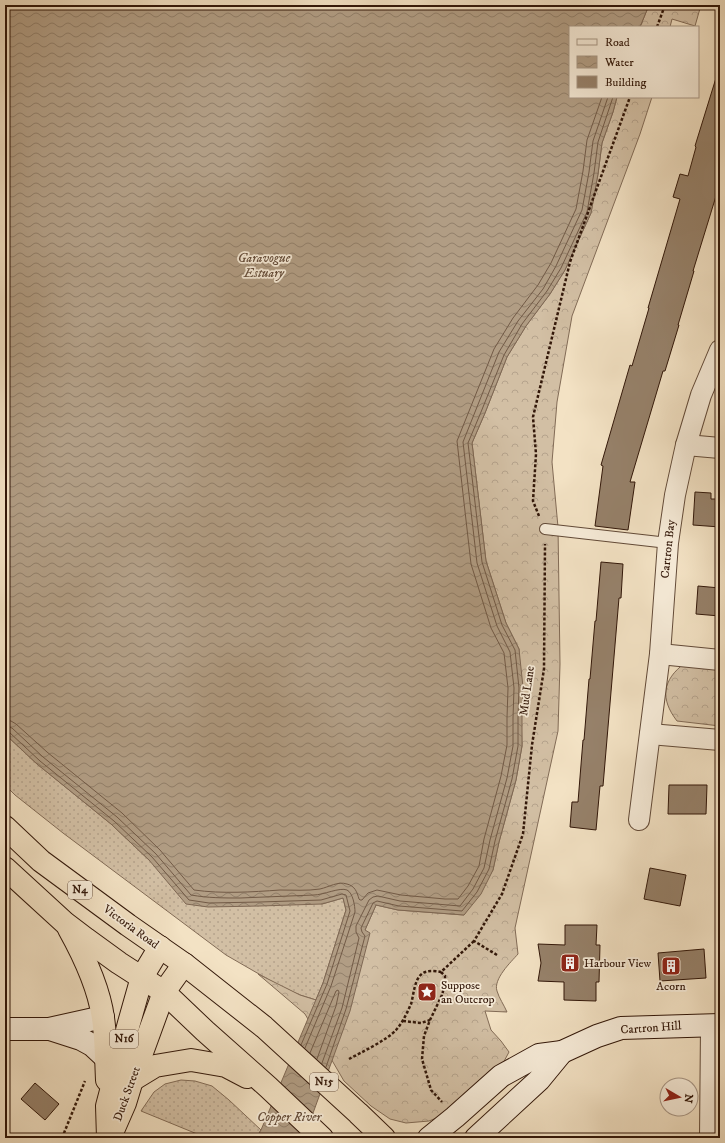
<svg xmlns="http://www.w3.org/2000/svg" width="725" height="1143" font-family="'IM FELL DW Pica',serif">
<style>
.grass{fill:url(#grass-dots);stroke:#826b56}
.forest{fill:url(#forest-crowns);stroke:#826b56}
.water{fill:url(#water-waves);stroke:#7e6753}
.lines{fill:none;stroke-linecap:round;stroke-linejoin:round}
.shore{stroke:#725a46;stroke-width:1}
.building{fill:#96816a;stroke:#321709}
.lane-casing{stroke:#624a38;stroke-width:12}
.street-casing{stroke:#624a38;stroke-width:22}
.secondary-casing{stroke:#321709;stroke-width:24}
.highway-casing{stroke:#321709;stroke-width:24}
.path{stroke:#321709;stroke-width:2.5;stroke-dasharray:3 2;stroke-linecap:butt}
.lane{stroke:#f7ecd9;stroke-width:10}
.street{stroke:#f7ecd9;stroke-width:20}
.secondary{stroke:#f7ecd9;stroke-width:22}
.highway{stroke:#f3e2c4;stroke-width:22}
.labels{text-anchor:middle;dominant-baseline:central;stroke-width:3.5;stroke-linejoin:round;paint-order:stroke}
.shield{fill:#f7ecd9;stroke:#6d5747;stroke-width:1}
.shield-label{font-size:11px;font-weight:bold;fill:#321709}
.street-label{font-size:12px;fill:#321709;stroke:#f7ecd9}
.poi-label{font-size:12px;fill:#321709;stroke:#f7ecd9;text-anchor:start}
.water-label{font-size:13px;font-style:italic;fill:#654d3a;stroke:#f7ecd9}
</style>
<defs>
<pattern id="grass-dots" width="8" height="8" patternUnits="userSpaceOnUse"><rect width="8" height="8" fill="#d2bfa4"/><path d="M2 2h.1M6 6h.1" fill="none" stroke="#b5a38c" stroke-width="1.8" stroke-linecap="round"/></pattern>
<pattern id="forest-crowns" width="20" height="18" patternUnits="userSpaceOnUse"><rect width="20" height="18" fill="#d2bfa4"/><path d="M2 6a3 3 0 1 1 6 0M12 15a3 3 0 1 1 6 0" fill="none" stroke="#b5a38c"/></pattern>
<pattern id="water-waves" width="16" height="10" patternUnits="userSpaceOnUse"><rect width="16" height="10" fill="#b19d84"/><path d="M0 5q4-4 8 0t8 0" fill="none" stroke="#917f6a"/></pattern>
</defs>
<rect width="100%" height="100%" fill="#f3e2c4"/>
<filter id="stains"><feTurbulence type="fractalNoise" baseFrequency=".005" numOctaves="4"/><feColorMatrix values="0 0 0 0 .2 0 0 0 0 .09 0 0 0 0 .02 0 0 0 .5 -.17"/></filter>
<radialGradient id="worn" r=".72"><stop offset=".6" stop-color="#630" stop-opacity="0"/><stop offset="1" stop-color="#630" stop-opacity=".3"/></radialGradient>
<g class="grass">
<polygon points="5,734 37,764 111,824 149,860 322,904 343,898 346,910 323,983 316,1000 300,995 278,985 226,955 63,833 15,795 5,785"/>
<polygon points="181,1080 195,1081 212,1086 229,1100 261,1130 256,1138 207,1138 141,1111 154,1092 165,1084"/>
</g>
<g class="forest">
<polygon points="649,5 701,5 695,26 672,19 670,27 640,27"/>
<path d="M 617,97 L 652,97 L 640,134 L 572,316 L 557,402 L 552,462 L 558,527 L 560,664 L 558,731 L 515,928 L 518,954 C 511,962 493,979 497,991 C 499,998 504,1005 507,1012 L 485,1011 L 491,1030 L 501,1041 L 509,1052 L 501,1067 L 444,1115 L 429,1121 L 406,1123 L 390,1119 L 371,1106 L 344,1081 L 305,1014 L 258,974 L 300,995 L 316,1000 L 365,930 L 376,905 L 398,910 L 464,915 L 493,870 L 499,842 L 516,780 L 522,746 L 519,649 L 506,623 L 486,561 L 472,443 L 485,413 L 507,357 L 526,326 L 550,294 L 565,270 L 591,213 L 598,174 L 602,143 L 613,112 Z"/>
<path d="M 685,663 L 720,666 L 720,726 L 677,721 C 660,699 662,680 685,663 Z"/>
</g>
<polygon class="water" points="5,5 649,5 640,27 570,27 570,97 617,97 613,112 602,143 598,174 591,213 565,270 550,294 526,326 507,357 485,413 472,443 486,561 506,623 519,649 523,687 522,718 522,746 516,780 499,842 493,870 481,894 464,915 398,910 376,905 365,930 370,933 350,1011 304,1138 256,1138 261,1130 323,983 346,910 343,898 322,904 260,906 208,907 186,904 149,860 111,824 37,764 5,734"/>
<g class="lines">
<g class="shore">
<path d="M 5,720 L 11,721 L 16,724 L 47,752 L 122,813 L 160,850 L 194,890 C 222,894 252,892 280,890 C 293,890 307,891 320,889 C 329,887 338,881 347,884 C 355,886 357,892 359,899 L 360,900 L 362,900 L 368,893 L 377,890 L 401,895 L 445,899 L 458,899 L 468,886 L 479,866 L 484,839 L 501,776 L 507,745 L 507,718 L 508,688 L 504,653 L 491,628 L 471,564 L 457,441 L 494,349 L 513,318 L 538,285 L 551,263 L 576,209 L 583,171 L 587,140 L 602,97"/>
<path d="M 5,726 L 12,728 L 43,757 L 117,817 L 156,854 L 191,895 C 208,898 224,898 240,898 C 265,897 289,896 314,895 C 323,895 340,887 347,890 C 353,893 355,906 355,912 L 331,986 L 305,1048"/>
<polyline points="5,731 9,732 40,761 114,821 152,857 189,900 209,903 260,902 321,900 342,894 346,895 350,911 327,984 301,1045"/>
<polyline points="310,1053 336,991 338,990 339,992 336,1006 317,1059"/>
<polyline points="322,1063 342,1008 359,938 356,932 356,926 369,900 373,897 378,896 400,901 460,906 473,889 484,868 490,840 507,778 513,746 513,718 514,688 510,652 497,626 477,563 463,442 499,352 518,321 543,289 556,266 582,210 589,172 593,141 608,97"/>
<polyline points="326,1067 346,1009 365,936 362,932 361,928 373,903 377,901 399,906 462,911 477,892 489,869 495,841 512,779 518,746 518,718 519,688 515,650 502,625 482,562 468,443 481,412 504,355 522,324 547,291 561,268 587,212 594,173 598,142 613,97"/>
</g>
</g>
<g class="building">
<polygon points="716,78 720,78 720,183 693,271 694,271 678,325 679,325 665,371 663,371 630,482 635,482 628,530 595,526 603,466 601,465 630,365 632,366 649,308 648,308 680,199 673,197 680,174 688,176 696,147 695,146"/>
<polygon points="695,492 711,493 711,499 720,499 720,527 693,525"/>
<polygon points="601,562 623,564 621,598 619,598 603,786 600,786 596,830 570,827 572,802 578,802 583,740 584,740 589,679 590,679 595,621 596,621"/>
<polygon points="698,586 720,588 720,616 696,614"/>
<polygon points="669,785 707,785 706,814 668,814"/>
<polygon points="650,868 686,875 680,906 644,899"/>
<polygon points="565,925 597,925 596,945 600,945 599,982 596,982 596,1001 564,1000 564,982 538,981 541,963 538,944 565,945"/>
<polygon points="704,949 706,978 660,981 658,953"/>
<polygon points="35,1083 59,1104 45,1120 21,1099"/>
</g>
<g class="lines">
<g class="lane-casing">
<polyline id="lane" points="545,529 668,543"/>
</g>
<g class="street-casing">
<g id="street">
<polyline points="686,445 720,448"/>
<polyline points="660,654 720,660"/>
<polyline points="650,734 720,740"/>
<polyline points="639,820 660,654 668,543 675,495 686,445 701,395 720,350"/>
<polyline points="710,1138 711,1025"/>
</g>
</g>
<g class="secondary-casing">
<g id="secondary">
<polyline points="5,1029 49,1029 103,1017"/>
<polyline points="50,1029 81,1039 92,1045 106,1058"/>
<polyline points="429,1138 455,1117 501,1076 539,1055 562,1052 597,1036 621,1028 720,1025"/>
<polyline points="476,1138 539,1080 562,1052"/>
</g>
</g>
<g class="highway-casing">
<g id="highway">
<polyline points="5,827 41,861 128,925 184,964 264,1027 358,1113 384,1138"/>
<polyline points="5,868 65,923 86,939 119,963 164,992 205,1031 268,1087 322,1138"/>
<path d="M 69,929 C 84,956 99,987 103,1018 C 106,1038 106,1059 107,1080"/>
<polyline points="132,1080 155,1066 191,1060 226,1066 247,1077"/>
<polyline points="111,1135 125,1103 132,1080 164,992 184,964"/>
<polyline points="108,1138 107,1106 129,1023 142,977 160,947"/>
</g>
</g>
<g class="path">
<polyline points="657,27 665,5"/>
<polyline points="539,516 533,501 536,454 533,417 570,262 630,97"/>
<polyline points="497,955 474,941 502,894 523,834 532,745 544,669 545,544"/>
<polyline points="441,972 445,976 445,984 442,995 430,1020 424,1036 422,1059 431,1090 442,1102"/>
<polyline points="403,1021 421,1023 430,1020"/>
<path d="M 349,1059 C 362,1052 387,1040 396,1030 C 403,1022 407,1013 411,1004 C 414,994 414,979 423,973 C 428,970 436,971 441,972 L 474,941"/>
<polyline points="62,1138 85,1081"/>
</g>
<use href="#lane" class="lane"/>
<use href="#street" class="street"/>
<use href="#secondary" class="secondary"/>
<use href="#highway" class="highway"/>
</g>
<defs>
<g id="building-square" transform="scale(1)"><rect x="-9" y="-9" width="18" height="18" rx="4" fill="#8f2418" stroke="#f7ecd9"/><path d="M-4-6H4V6H1V3H-1V6H-4ZM-2.5-4.3h1.7v1.8h-1.7ZM.8-4.3h1.7v1.8H.8ZM-2.5-1h1.7V.8h-1.7ZM.8-1h1.7V.8H.8Z" fill="#fff"/></g>
<g id="sight-square" transform="scale(1)"><rect x="-9" y="-9" width="18" height="18" rx="4" fill="#8f2418" stroke="#f7ecd9"/><path d="M0-6L1.8-2.2L6-1.7L2.9 1.2L3.7 5.4L0 3.3L-3.7 5.4L-2.9 1.2L-6-1.7L-1.8-2.2Z" fill="#fff"/></g>
</defs>
<g fill-rule="evenodd">
<use href="#building-square" x="570" y="963"/>
<use href="#building-square" x="671" y="966"/>
<use href="#sight-square" x="427" y="992"/>
</g>
<g class="labels">
<g class="shield">
<rect x="68" y="881" width="24" height="18" rx="3"/>
<rect x="110" y="1030" width="28" height="18" rx="3"/>
<rect x="310" y="1073" width="28" height="18" rx="3"/>
</g>
<g class="shield-label">
<text x="80" y="890">N4</text>
<text x="124" y="1039">N16</text>
<text x="324" y="1082">N15</text>
</g>
<g class="street-label">
<text transform="translate(668 549) rotate(-84)">Cartron Bay</text>
<text transform="translate(527 691) rotate(-82)">Mud Lane</text>
<text transform="translate(131 927) rotate(36)">Victoria Road</text>
<text transform="translate(651 1028) rotate(-4)">Cartron Hill</text>
<text transform="translate(127 1094) rotate(-70)">Duck Street</text>
</g>
<g class="poi-label">
<text x="584" y="963">Harbour View</text>
<text x="441" y="985">Suppose<tspan x="441" dy="14">an Outcrop</tspan></text>
<text x="671" y="986" text-anchor="middle">Acorn</text>
</g>
<g class="water-label">
<text x="264" y="258">Garavogue<tspan x="264" dy="15">Estuary</tspan></text>
<text x="289" y="1117">Copper River</text>
</g>
</g>
<rect width="725" height="1143" fill="none" stroke="#f3e2c4" stroke-width="20"/>
<rect x="6" y="6" width="713" height="1131" fill="none" stroke="#321709" stroke-width="2"/>
<rect x="10" y="10" width="705" height="1123" fill="none" stroke="#321709"/>
<rect x="569" y="26" width="130" height="72" fill="#f7ecd9" stroke="#a89786"/>
<rect x="577" y="39" width="20" height="6" fill="#f7ecd9" stroke="#a89786"/>
<text x="605" y="46" font-size="12" fill="#321709">Road</text>
<rect x="577" y="56" width="20" height="12" fill="url(#water-waves)" stroke="#a89786"/>
<text x="605" y="66" font-size="12" fill="#321709">Water</text>
<rect x="577" y="76" width="20" height="12" fill="#96816a" stroke="#a89786"/>
<text x="605" y="86" font-size="12" fill="#321709">Building</text>
<g transform="translate(679 1097) rotate(99)"><circle r="19" fill="#f7ecd9" stroke="#a89786"/>
<path d="M0-3L7 15L0 10L-7 15Z" fill="#8f2418"/>
<text y="-6" font-size="11" font-weight="bold" text-anchor="middle" fill="#321709">N</text>
</g>
<rect width="100%" height="100%" filter="url(#stains)"/>
<rect width="100%" height="100%" fill="url(#worn)"/>
</svg>
